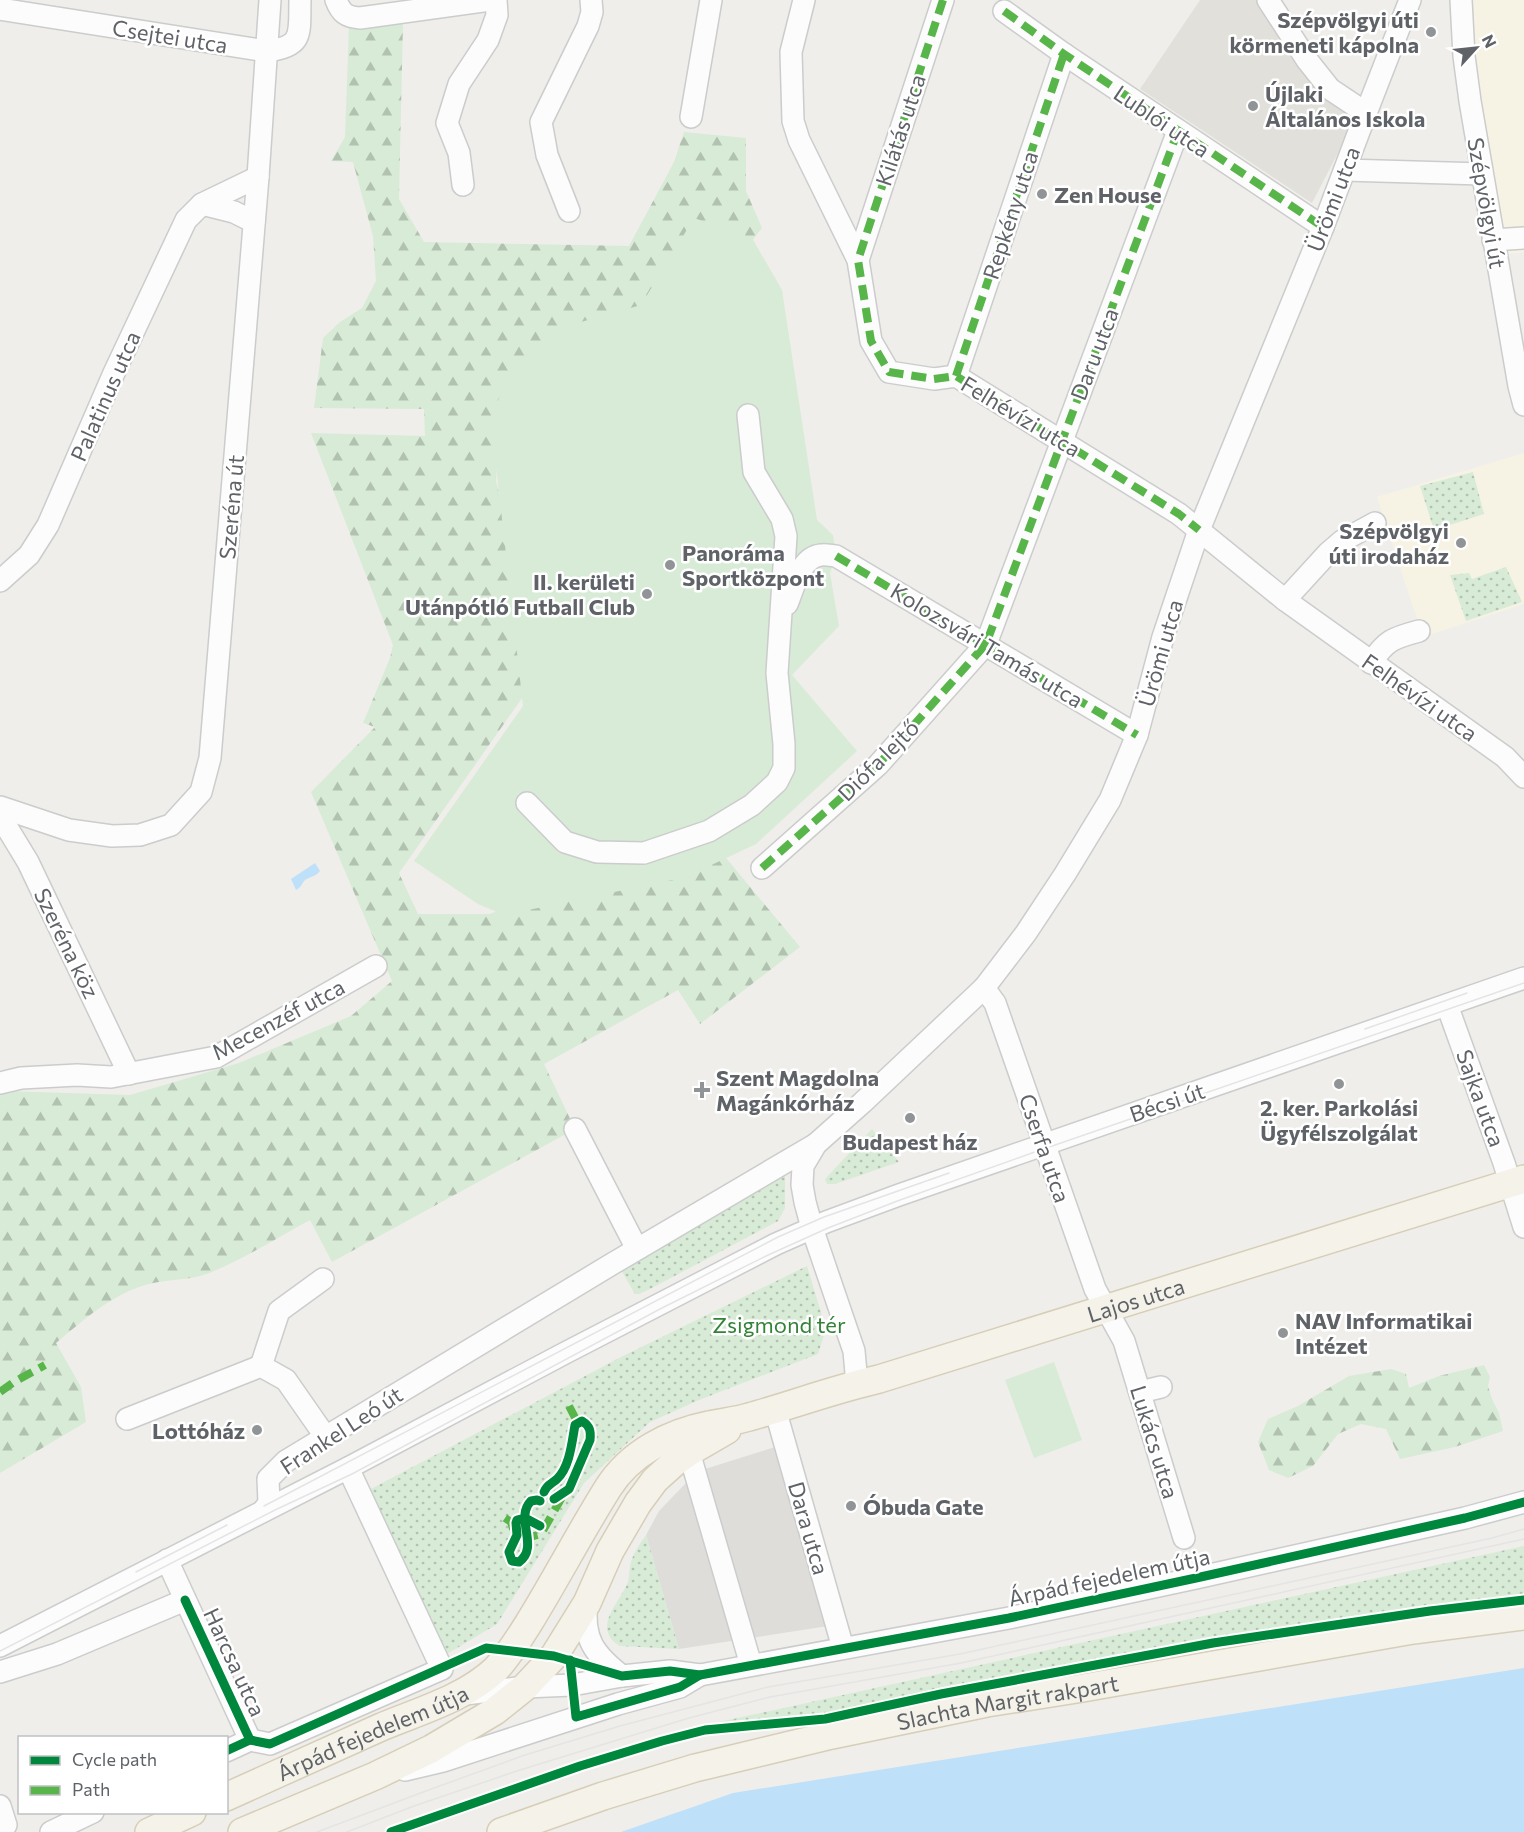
<svg xmlns="http://www.w3.org/2000/svg" width="1524" height="1832" font-family="Commissioner,sans-serif">
<style>
.commercial{fill:#f7f3e4}
.industrial{fill:#dfddda}
.education{fill:#e2e0da}
.green{fill:url(#green-dots)}
.forest{fill:url(#forest-firs)}
.pitch{fill:#d8ebd6}
.water{fill:#bfe0f9}
.lines{fill:none;stroke-linecap:round;stroke-linejoin:round}
.minor-casing{stroke:#cbcccc;stroke-width:24}
.major-casing{stroke:#d7ceb8;stroke-width:30}
.minor{stroke:#fdfcfc;stroke-width:21}
.major{stroke:#f4f2e9;stroke-width:27}
.tram{stroke:#e4e4e4;stroke-width:1.5}
.quiet{stroke:#58b549;stroke-width:8;stroke-dasharray:15 8;stroke-linecap:butt}
.cycleway-casing{stroke:#fff;stroke-width:13}
.cycleway{stroke:#00873e;stroke-width:9}
.poi-dot{fill:#919496;stroke:#fff;stroke-width:2}
.labels{text-anchor:middle;dominant-baseline:central;stroke-width:5;stroke-linejoin:round;paint-order:stroke}
.poi-label{font-size:22px;font-weight:bold;fill:#5f6368;stroke:#fff;text-anchor:start}
.street-label{font-size:22px;fill:#5f6368;stroke:#fff}
.park-label{font-size:22px;fill:#348238;stroke:#fff}
</style>
<defs>
<pattern id="green-dots" width="8" height="8" patternUnits="userSpaceOnUse" patternTransform="scale(1.5)"><rect width="8" height="8" fill="#d8ebd6"/><path d="M2 2h.1M6 6h.1" fill="none" stroke="#b2c2b1" stroke-width="1.8" stroke-linecap="round"/></pattern>
<pattern id="forest-firs" width="22" height="20" patternUnits="userSpaceOnUse" patternTransform="scale(1.5)"><rect width="22" height="20" fill="#d8ebd6"/><path d="M5 1l3.5 6h-7zM16 11l3.5 6h-7z" fill="#b2c2b1"/></pattern>
</defs>
<rect width="100%" height="100%" fill="#efeeea"/>
<g class="commercial">
<polygon points="1469,0 1524,0 1524,252 1509,254 1491,172 1474,65"/>
<polygon points="1524,453 1524,604 1423,637 1377,497"/>
</g>
<polygon class="industrial" points="775,1447 828,1626 679,1649 646,1535 659,1511 685,1484 705,1469"/>
<polygon class="education" points="1200,0 1265,0 1322,83 1353,124 1312,203 1140,89"/>
<g class="green">
<polygon points="1473,472 1484,514 1434,530 1420,486"/>
<polygon points="1506,567 1522,602 1466,621 1450,575 1469,573 1472,579"/>
<polygon points="872,1129 899,1162 835,1184 827,1184 825,1179"/>
<polygon points="785,1168 785,1208 778,1221 650,1289 639,1294 635,1294 620,1268"/>
<polygon points="807,1266 826,1329 818,1354 699,1400 650,1422 584,1483 497,1624 447,1654 369,1490 621,1357"/>
<path d="M 646,1535 L 679,1649 L 620,1646 C 591,1628 619,1604 628,1582 C 630,1575 629,1566 632,1559 C 635,1551 641,1542 646,1535 Z"/>
<polygon points="1524,1546 1524,1596 1148,1654 1115,1661 1114,1659 1095,1662 826,1714 701,1726"/>
</g>
<g class="forest">
<path d="M 403,22 L 399,199 L 424,242 L 629,246 L 674,162 L 684,132 L 746,138 L 746,191 L 762,228 L 747,247 L 638,335 L 499,432 L 496,481 L 508,525 L 527,691 L 399,873 L 418,914 L 490,914 L 585,872 L 712,841 L 800,947 L 700,1024 L 678,990 L 544,1064 L 575,1129 L 332,1262 L 310,1220 C 277,1238 245,1258 212,1272 C 194,1280 172,1279 153,1283 C 115,1291 85,1319 56,1343 L 81,1387 L 86,1422 L 0,1473 L 0,1093 L 3,1091 L 130,1095 L 239,1063 L 351,1016 L 392,981 L 311,792 L 375,727 L 363,723 L 390,658 L 393,645 L 311,433 L 425,436 L 424,409 L 314,408 L 323,338 L 340,322 L 362,308 L 376,281 L 373,236 L 353,162 L 331,161 L 345,137 L 349,25 Z"/>
<polygon points="1484,1365 1490,1377 1488,1386 1492,1399 1499,1413 1503,1431 1455,1447 1400,1459 1386,1429 1361,1424 1338,1434 1313,1466 1288,1478 1269,1470 1258,1442 1268,1419 1298,1406 1349,1376 1391,1369 1406,1374 1409,1388 1439,1376"/>
</g>
<g class="pitch">
<polygon points="694,218 752,238 782,290 817,520 833,535 836,556 830,573 839,626 792,675 857,751 756,844 686,877 504,915 478,904 414,861 523,706 491,421 504,383 556,329 641,305"/>
<polygon points="1054,1362 1082,1440 1034,1458 1005,1380"/>
</g>
<g class="water">
<path d="M 315,863 L 320,871 C 315,877 311,876 305,880 C 301,884 302,887 296,890 L 291,879 Z"/>
<polygon points="1524,1668 1524,1832 621,1832 733,1793"/>
</g>
<g class="lines">
<g class="minor-casing">
<g id="minor">
<path d="M 336,0 C 341,13 346,17 360,18 L 490,0"/>
<polyline points="804,0 791,52 793,121 799,140 858,260 871,341 889,372 934,379 956,376 1179,514 1285,600 1505,757 1524,777"/>
<polyline points="1268,0 1307,60 1330,89 1366,113"/>
<polyline points="1461,0 1464,56 1470,101 1519,386 1524,405"/>
<path d="M 0,9 L 266,51 C 305,47 299,33 300,0"/>
<polyline points="1004,11 1064,54 1323,227"/>
<polyline points="691,117 711,0"/>
<polyline points="1345,170 1482,174"/>
<polyline points="463,185 459,153 447,123 459,84 488,40 497,15 496,0"/>
<polyline points="202,204 234,212 254,222"/>
<polyline points="569,211 547,155 541,122 588,26 592,12 591,0"/>
<polyline points="1493,240 1524,238"/>
<polyline points="858,260 943,0"/>
<polyline points="956,376 1064,54"/>
<polyline points="0,581 29,555 48,525 114,373 186,220 202,204 258,177"/>
<polyline points="1285,600 1328,553 1342,541 1375,523"/>
<path d="M 787,604 C 794,588 800,557 821,555 C 826,554 832,556 836,556 L 1137,735"/>
<path d="M 1371,663 C 1386,640 1393,638 1419,631"/>
<polyline points="527,803 565,842 597,852 644,853 709,831 752,805 777,782 784,768 784,744 777,673 786,536 782,519 754,472 748,415"/>
<polyline points="0,807 69,830 112,836 140,835 171,825 201,792 210,758 258,177 270,0"/>
<polyline points="0,816 28,862 129,1074"/>
<polyline points="762,868 878,765 986,644 1178,131"/>
<polyline points="984,988 995,1003 1095,1289 1124,1341 1184,1538"/>
<polyline points="1447,1005 1504,1163 1524,1227"/>
<polyline points="0,1083 21,1078 77,1075 111,1077 216,1057 376,966"/>
<polyline points="575,1129 637,1249"/>
<polyline points="261,1366 279,1311 323,1279"/>
<polyline points="857,1384 854,1351 812,1228 805,1202 802,1185 803,1166 816,1144 862,1103 984,988 1026,933 1065,874 1110,800 1137,735 1163,637 1199,530 1323,227 1366,113 1410,0"/>
<polyline points="1140,1392 1161,1387"/>
<polyline points="775,1409 843,1648"/>
<polyline points="127,1419 261,1366 286,1380 325,1436"/>
<polyline points="689,1452 751,1665"/>
<polyline points="263,1511 269,1503 268,1479 286,1461 612,1264 816,1144"/>
<polyline points="167,1560 250,1740"/>
<path d="M 587,1603 C 582,1639 595,1655 622,1676"/>
<polyline points="0,1646 348,1468 567,1352 776,1244 826,1222 899,1195 1524,978"/>
<polyline points="0,1672 57,1654 185,1600"/>
<polyline points="465,1694 525,1687 572,1685 622,1676 670,1671 700,1675 1009,1618 1196,1578 1465,1518 1524,1502"/>
<polyline points="226,1751 250,1740 270,1744 442,1669 348,1468"/>
<polyline points="405,1770 443,1761 618,1704 680,1687 700,1675"/>
<polyline points="0,1806 6,1825"/>
<polyline points="51,1832 93,1812"/>
</g>
</g>
<g class="major-casing">
<g id="major">
<path id="s1" d="M 226,1797 C 277,1774 328,1751 379,1728 C 419,1711 464,1699 496,1669 C 509,1655 520,1637 530,1621 C 557,1577 581,1531 608,1488 C 630,1453 669,1433 709,1425 C 722,1422 736,1421 749,1417 C 792,1405 835,1389 879,1379 L 1524,1179"/>
<polyline points="149,1832 192,1812"/>
<polyline points="242,1832 375,1776 431,1749 495,1711 525,1687 554,1656 587,1603 610,1551 638,1503 655,1480 675,1462 689,1452 727,1430"/>
<path id="s2" d="M 501,1832 L 603,1796 L 695,1768 L 832,1735 L 987,1703 L 1083,1688 L 1413,1630 L 1524,1616"/>
</g>
</g>
<use href="#minor" class="minor"/>
<use href="#major" class="major"/>
<g class="tram">
<polyline points="1365,1029 1467,993"/>
<polyline points="264,1506 778,1237 824,1217 949,1173"/>
<polyline points="136,1572 227,1525"/>
<polyline points="0,1651 275,1510 352,1474 660,1309 766,1256 828,1228 900,1200 1032,1153 1524,983"/>
<polyline points="317,1832 434,1788 525,1755 620,1726 768,1687 960,1654 1492,1538 1524,1529"/>
<polyline points="347,1832 414,1806 520,1770 689,1718 770,1697 961,1663 1524,1539"/>
</g>
<g class="quiet">
<polyline points="943,0 858,260 871,341 889,372 934,379 956,376 1179,514 1199,530"/>
<polyline points="1004,11 1064,54 1323,227"/>
<polyline points="956,376 1064,54"/>
<polyline points="836,556 1137,735"/>
<polyline points="762,868 878,765 986,644 1178,131"/>
<polyline points="0,1392 14,1382 45,1365"/>
<polyline points="569,1406 580,1427"/>
<polyline points="505,1518 511,1522 514,1532"/>
<polyline points="523,1539 541,1534 561,1499 561,1495"/>
</g>
<g class="cycleway-casing">
<g id="cycleway">
<path d="M 544,1492 C 547,1484 552,1484 557,1479 C 570,1467 572,1441 575,1425 L 582,1421 C 590,1426 591,1431 590,1440 L 569,1489 L 554,1499"/>
<path d="M 540,1526 L 525,1518 L 517,1520 L 516,1523 L 517,1535 L 509,1552 L 512,1561 L 519,1562 C 540,1547 514,1518 531,1501 L 537,1500 L 540,1501"/>
<polyline points="185,1600 250,1740"/>
<polyline points="570,1660 576,1717 680,1687 700,1675"/>
<polyline points="226,1751 250,1740 270,1744 486,1648 554,1656 622,1676 670,1671 700,1675 1009,1618 1196,1578 1465,1518 1524,1502"/>
<polyline points="391,1832 580,1766 662,1741 705,1730 825,1719 941,1694 1213,1643 1430,1611 1524,1600"/>
</g>
</g>
<use href="#cycleway" class="cycleway"/>
</g>
<g class="poi-dot">
<circle cx="1431" cy="32" r="6"/>
<circle cx="1253" cy="106" r="6"/>
<circle cx="1042" cy="194" r="6"/>
<circle cx="1461" cy="543" r="6"/>
<circle cx="670" cy="565" r="6"/>
<circle cx="647" cy="594" r="6"/>
<circle cx="1339" cy="1084" r="6"/>
<path d="M699 1081h6v6h6v6h-6v6h-6v-6h-6v-6h6z"/>
<circle cx="910" cy="1118" r="6"/>
<circle cx="1283" cy="1333" r="6"/>
<circle cx="257" cy="1430" r="6"/>
<circle cx="851" cy="1506" r="6"/>
</g>
<g class="labels">
<g class="poi-label">
<text x="1419" y="19" text-anchor="end">Szépvölgyi úti<tspan x="1419" dy="25">körmeneti kápolna</tspan></text>
<text x="1265" y="93">Újlaki<tspan x="1265" dy="25">Általános Iskola</tspan></text>
<text x="1054" y="194">Zen House</text>
<text x="1449" y="530" text-anchor="end">Szépvölgyi<tspan x="1449" dy="25">úti irodaház</tspan></text>
<text x="682" y="552">Panoráma<tspan x="682" dy="25">Sportközpont</tspan></text>
<text x="635" y="581" text-anchor="end">II. kerületi<tspan x="635" dy="25">Utánpótló Futball Club</tspan></text>
<text x="716" y="1077">Szent Magdolna<tspan x="716" dy="25">Magánkórház</tspan></text>
<text x="1339" y="1107" text-anchor="middle">2. ker. Parkolási<tspan x="1339" dy="25">Ügyfélszolgálat</tspan></text>
<text x="910" y="1141" text-anchor="middle">Budapest ház</text>
<text x="1295" y="1320">NAV Informatikai<tspan x="1295" dy="25">Intézet</tspan></text>
<text x="245" y="1430" text-anchor="end">Lottóház</text>
<text x="863" y="1506">Óbuda Gate</text>
</g>
<g class="street-label">
<text transform="translate(170 36) rotate(9)">Csejtei utca</text>
<text transform="translate(1162 121) rotate(34)">Lublói utca</text>
<text transform="translate(900 130) rotate(-72)">Kilátás utca</text>
<text transform="translate(1333 199) rotate(-69)">Ürömi utca</text>
<text transform="translate(1487 203) rotate(80)">Szépvölgyi út</text>
<text transform="translate(1010 215) rotate(-72)">Repkény utca</text>
<text transform="translate(1094 354) rotate(-69)">Daru utca</text>
<text transform="translate(105 396) rotate(-66)">Palatinus utca</text>
<text transform="translate(1021 416) rotate(31)">Felhévízi utca</text>
<text transform="translate(231 507) rotate(-85)">Szeréna út</text>
<text transform="translate(987 645) rotate(31)">Kolozsvári Tamás utca</text>
<text transform="translate(1160 653) rotate(-74)">Ürömi utca</text>
<text transform="translate(1420 697) rotate(35)">Felhévízi utca</text>
<text transform="translate(878 760) rotate(-45)">Diófa lejtő</text>
<text transform="translate(67 943) rotate(64)">Szeréna köz</text>
<text transform="translate(278 1019) rotate(-28)">Mecenzéf utca</text>
<text transform="translate(1481 1098) rotate(70)">Sajka utca</text>
<text transform="translate(1167 1102) rotate(-19)">Bécsi út</text>
<text transform="translate(1045 1148) rotate(71)">Cserfa utca</text>
<text stroke="none"><textPath href="#s1" startOffset="1080">Lajos utca</textPath></text>
<text transform="translate(341 1430) rotate(-33)">Frankel Leó út</text>
<text transform="translate(1155 1442) rotate(73)">Lukács utca</text>
<text transform="translate(809 1528) rotate(74)">Dara utca</text>
<text transform="translate(1109 1577) rotate(-12)">Árpád fejedelem útja</text>
<text transform="translate(235 1662) rotate(65)">Harcsa utca</text>
<text stroke="none"><textPath href="#s2" startOffset="524">Slachta Margit rakpart</textPath></text>
<text stroke="none"><textPath href="#s1" startOffset="160">Árpád fejedelem útja</textPath></text>
</g>
<g class="park-label">
<text x="779" y="1324">Zsigmond tér</text>
</g>
</g>
<rect x="18" y="1736" width="210" height="78" fill="#ffffff" stroke="#bfc1c3" stroke-width="1.5"/>
<rect x="30" y="1756" width="30" height="9" fill="#00873e" stroke="#bfc1c3" stroke-width="1.5"/>
<text x="72" y="1766" font-size="18" fill="#5f6368">Cycle path</text>
<rect x="30" y="1786" width="30" height="9" fill="#58b549" stroke="#bfc1c3" stroke-width="1.5"/>
<text x="72" y="1796" font-size="18" fill="#5f6368">Path</text>
<g transform="translate(1476 48) rotate(63)" stroke="#ffffff" stroke-width="4.5" paint-order="stroke">
<path d="M0-4.5L10 22L0 15L-10 22Z" fill="#5f6368"/>
<text y="-9" font-size="16" font-weight="bold" text-anchor="middle" fill="#5f6368">N</text>
</g>
</svg>
